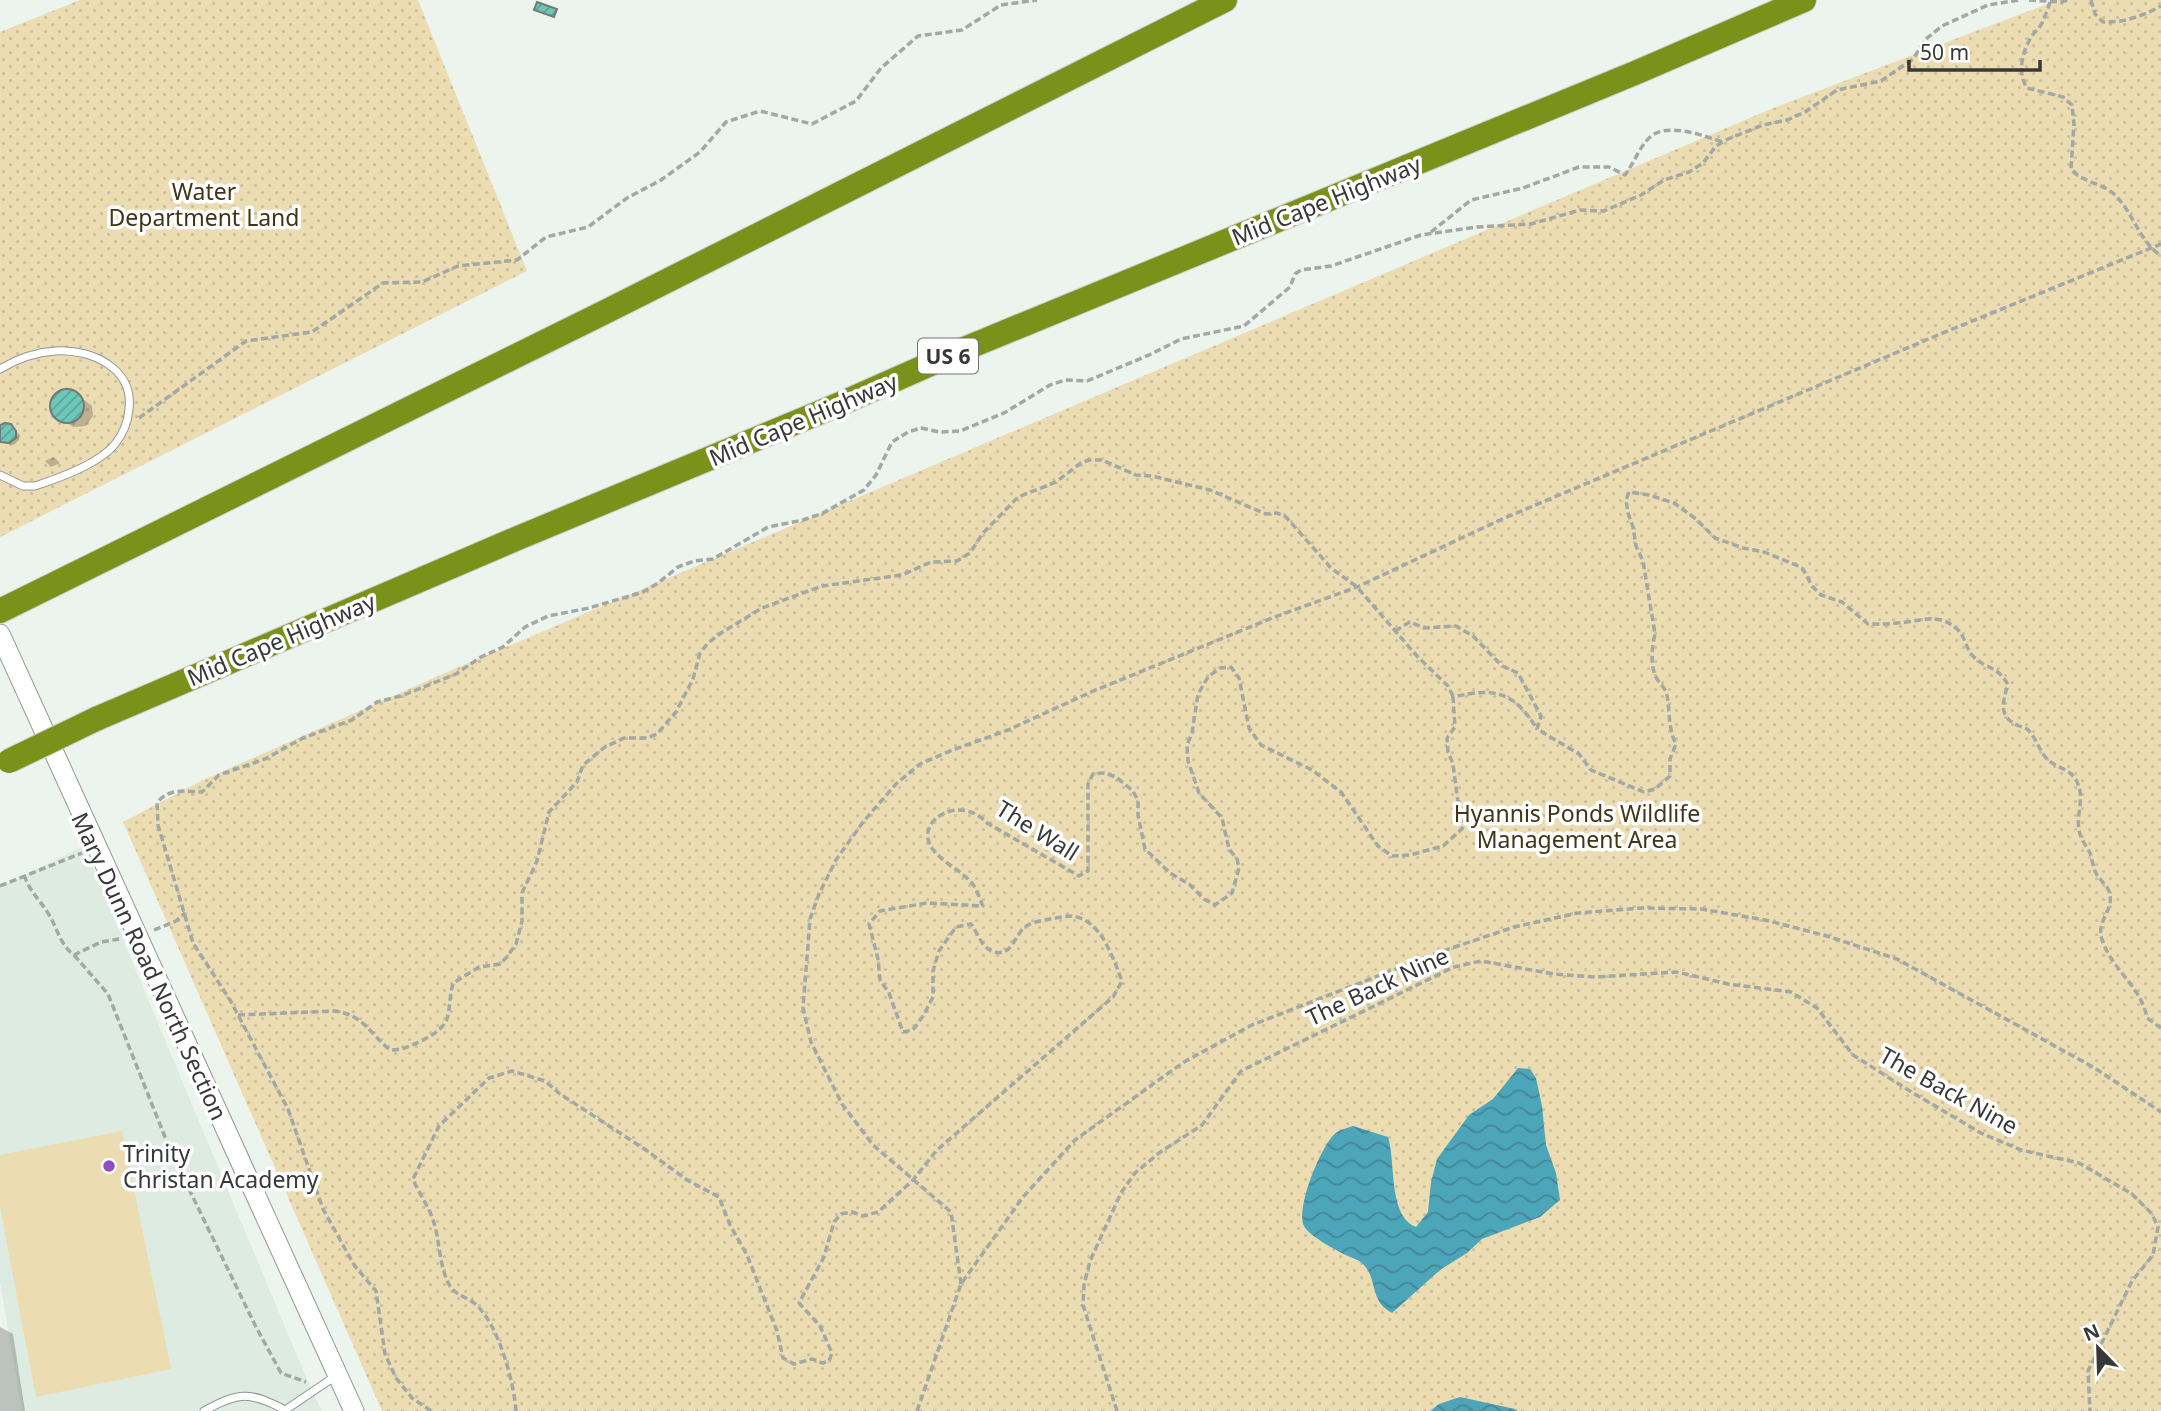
<svg xmlns="http://www.w3.org/2000/svg" width="2161" height="1411" font-family="'Noto Sans',sans-serif">
<style>
.built{fill:#ddebe0}
.park{fill:url(#park-dots)}
.garden{fill:#ecdcb2}
.water{fill:url(#water-waves)}
.shadow{fill:#0003}
.building{fill:url(#building-hatch);stroke:#717a79;stroke-width:2}
.lines{fill:none;stroke-linecap:round;stroke-linejoin:round}
.lane-casing{stroke:#909791;stroke-width:9}
.secondary-casing{stroke:#909791;stroke-width:21}
.highway-casing{stroke:#cfcfcf;stroke-width:26}
.path{stroke:#a2a8a3;stroke-width:3.5;stroke-dasharray:7 3.5;stroke-linecap:butt}
.lane{stroke:#fff;stroke-width:7}
.secondary{stroke:#fff;stroke-width:19}
.highway{stroke:#7b921a;stroke-width:24}
.highway-bridge-casing{stroke:#cfcfcf;stroke-width:26;stroke-linecap:butt}
.highway-bridge{stroke:#7b921a;stroke-width:24}
.poi-dot{fill:#914dc2;stroke:#fff;stroke-width:2.5}
.labels{text-anchor:middle;dominant-baseline:central;stroke-width:7;stroke-linejoin:round;paint-order:stroke}
.shield{fill:#fff;stroke:#727473;stroke-width:2}
.shield-label{font-size:21px;font-weight:bold;fill:#363937}
.park-label{font-size:23px;fill:#403517;stroke:#fff}
.street-label{font-size:23px;fill:#363937;stroke:#fff}
.poi-label{font-size:23px;fill:#363937;stroke:#fff;text-anchor:start}
</style>
<defs>
<pattern id="park-dots" width="8" height="8" patternUnits="userSpaceOnUse" patternTransform="scale(1.75)"><rect width="8" height="8" fill="#ecdcb2"/><path d="M2 2h.1M6 6h.1" fill="none" stroke="#cbbe9a" stroke-width="1.8" stroke-linecap="round"/></pattern>
<pattern id="water-waves" width="16" height="10" patternUnits="userSpaceOnUse" patternTransform="scale(1.75)"><rect width="16" height="10" fill="#4da5b9"/><path d="M0 5q4-4 8 0t8 0" fill="none" stroke="#418797"/></pattern>
<pattern id="building-hatch" width="6" height="6" patternUnits="userSpaceOnUse" patternTransform="scale(1.75)"><rect width="6" height="6" fill="#6ec8ba"/><path d="M-1 1l2-2M0 6l6-6M5 7l2-2" fill="none" stroke="#5ba398"/></pattern>
</defs>
<rect width="100%" height="100%" fill="#ecf4ee"/>
<polygon class="built" points="84,846 308,1382 322,1411 22,1411 0,1282 0,887"/>
<g class="park">
<polygon points="80,0 418,0 527,271 0,537 0,32"/>
<polygon points="2058,0 2161,0 2161,1411 382,1411 123,822 201,781 445,673 1771,109"/>
</g>
<polygon class="garden" points="122,1131 171,1369 36,1397 0,1207 0,1155"/>
<g class="water">
<path d="M 1518,1068 L 1530,1069 L 1536,1078 L 1542,1106 L 1546,1145 L 1556,1173 L 1560,1200 L 1540,1217 L 1482,1239 L 1467,1253 L 1440,1270 L 1392,1313 C 1368,1300 1379,1279 1362,1263 C 1359,1260 1352,1258 1348,1256 C 1337,1251 1309,1236 1304,1226 C 1295,1209 1322,1142 1337,1132 C 1342,1129 1348,1128 1353,1126 L 1388,1137 C 1396,1163 1388,1216 1416,1227 L 1428,1212 L 1431,1182 L 1437,1159 L 1469,1115 L 1493,1099 Z"/>
<polygon points="1460,1397 1515,1409 1518,1411 1430,1411 1439,1404"/>
</g>
<g class="shadow">
<polygon points="72,391 92,406 93,416 86,426 73,427 52,412 52,399 59,392"/>
<polygon points="11,426 20,435 19,440 14,445 7,444 0,439 0,428"/>
<polygon points="54,457 60,463 51,467 45,461"/>
<polygon points="0,1327 13,1334 25,1411 0,1411"/>
</g>
<g class="building">
<polygon points="537,2 557,9 554,17 534,10"/>
<circle cx="67" cy="406" r="17"/>
<polygon points="5,423 11,424 16,431 16,438 9,443 0,442 0,425"/>
</g>
<g class="lines">
<g class="lane-casing">
<g id="lane">
<path d="M 0,369 C 17,359 36,352 56,351 C 91,349 134,368 129,409 C 128,422 123,434 115,444 C 99,464 59,478 35,486 L 23,486 L 0,475"/>
<path d="M 204,1411 C 238,1392 250,1391 285,1410"/>
<polyline points="284,1411 337,1375"/>
</g>
</g>
<g class="secondary-casing">
<polyline id="secondary" points="0,634 354,1411"/>
</g>
<g class="highway-casing">
<g id="highway">
<polyline points="0,611 605,312 1225,0"/>
<polyline points="96,719 518,538 840,404 969,347 1635,73 1804,0"/>
</g>
</g>
<g class="path">
<polyline points="2029,0 2061,2 2068,0"/>
<path d="M 2091,0 L 2095,14 L 2103,22 C 2123,23 2143,16 2161,6"/>
<path d="M 2050,2 C 2048,9 2045,16 2042,23 C 2040,28 2035,31 2032,36 C 2022,51 2017,73 2027,88 L 2063,97 L 2072,105 L 2074,124 L 2071,169 C 2081,182 2102,183 2114,194 C 2134,213 2138,240 2161,256"/>
<path d="M 1431,232 L 1471,200 L 1523,188 L 1579,167 L 1609,167 L 1625,175 C 1634,163 1639,148 1649,138 C 1666,121 1704,136 1723,142"/>
<polyline points="139,418 246,341 312,332 383,283 422,282 458,266 517,260 546,237 588,227 627,198 661,180 700,152 726,122 760,111 812,124 856,101 881,68 918,36 962,30 1001,5 1037,0"/>
<path d="M 1395,631 L 1410,622 L 1424,628 L 1456,626 L 1473,636 L 1502,666 L 1518,673 L 1541,716 L 1537,729 L 1579,754 L 1591,770 L 1644,792 L 1655,789 L 1670,776 L 1670,759 L 1676,744 C 1668,729 1670,712 1667,695 C 1666,688 1659,684 1656,677 C 1650,666 1652,645 1655,634 L 1643,561 L 1636,546 L 1633,527 L 1628,513 L 1626,500 L 1629,492 L 1649,495 L 1674,503 L 1696,519 L 1715,538 L 1743,548 L 1764,552 L 1796,565 L 1803,569 L 1812,586 L 1821,595 L 1842,602 L 1868,624 C 1881,624 1894,624 1907,622 C 1927,619 1941,614 1958,630 C 1966,638 1966,651 1975,658 C 1988,670 1998,666 2008,685 C 2002,702 1999,717 2017,725 C 2019,726 2025,728 2027,729 C 2036,737 2039,751 2048,760 C 2056,767 2068,769 2074,777 C 2088,796 2074,814 2080,834 C 2082,841 2087,847 2090,853 C 2092,859 2093,867 2096,873 C 2100,881 2109,886 2110,895 C 2113,910 2098,920 2101,936 C 2109,968 2141,985 2147,1018 L 2161,1028"/>
<path d="M 24,875 C 30,892 39,899 48,913 C 57,927 60,945 74,955 L 101,942 L 119,939"/>
<polyline points="0,886 82,853"/>
<polyline points="154,930 176,921 185,913"/>
<polyline points="74,955 108,994 171,1152 255,1325 281,1373 306,1382"/>
<path d="M 238,1015 L 335,1011 C 365,1016 368,1032 390,1050 C 403,1050 410,1046 421,1041 C 457,1023 445,1015 453,983 L 479,967 L 500,964 L 507,957 L 516,944 L 522,921 L 522,893 L 537,861 L 549,812 L 577,782 L 583,765 L 605,747 L 624,738 L 647,738 L 657,734 L 676,712 L 693,679 L 700,653 L 708,643 L 721,633 L 762,608 L 822,586 L 902,575 L 931,562 L 957,561 L 970,553 L 983,533 L 1018,497 L 1056,482 L 1081,463 L 1089,460 L 1102,460 L 1136,475 L 1152,476 L 1210,490 L 1266,514 L 1277,513 L 1286,517 L 1331,568 L 1357,587 L 1417,656 L 1448,686 L 1453,696"/>
<polyline points="961,1284 951,1212 873,1145 842,1104 811,1042 803,1008 810,919 819,894 836,860 863,822 896,784 920,764 950,751 1008,730 1091,692 1272,618 1357,587 1500,520 1938,335 2161,244"/>
<path d="M 431,1411 L 412,1398 L 396,1378 L 385,1354 L 376,1291 L 354,1265 L 323,1209 L 288,1109 L 230,1000 L 193,943 L 158,825 L 157,803 C 168,788 185,791 202,792 L 219,775 L 265,759 L 303,738 L 352,720 L 377,702 L 401,696 L 456,674 L 481,657 L 503,647 L 525,627 L 548,616 L 589,608 L 643,592 L 658,583 L 678,567 L 694,561 L 713,559 L 768,527 L 803,520 L 823,513 L 864,490 L 876,475 L 892,442 L 908,432 L 921,428 L 939,432 L 960,431 L 1004,413 L 1050,385 L 1065,380 L 1087,381 L 1149,355 L 1181,339 L 1244,326 L 1290,287 L 1295,274 L 1301,270 L 1331,266 L 1421,235 L 1477,227 L 1531,224 L 1580,210 L 1604,211 L 1641,195 L 1664,180 L 1689,172 L 1703,163 L 1716,146 L 1728,139 L 1763,125 L 1787,120 L 1805,112 L 1837,90 L 1881,81 L 1913,59 L 1926,39 L 1942,26 L 1988,5 L 2019,0"/>
<path d="M 516,1411 C 514,1382 498,1322 474,1303 C 460,1293 452,1296 445,1275 C 439,1258 439,1239 434,1223 C 430,1208 419,1194 413,1179 L 439,1126 L 489,1078 L 512,1071 L 545,1081 L 560,1094 L 646,1150 L 687,1180 L 719,1197 L 730,1225 L 747,1255 L 777,1331 L 783,1358 L 794,1364 L 812,1359 L 822,1363 L 829,1361 L 832,1353 L 820,1326 L 799,1303 L 824,1257 L 834,1222 L 841,1214 L 852,1212 L 863,1216 L 878,1212 L 913,1180 L 937,1150 L 1113,997 L 1122,981 C 1113,958 1101,919 1072,916 C 1065,916 1057,918 1050,919 C 1040,921 1028,922 1021,931 C 1014,940 1010,956 994,952 C 982,949 978,933 971,924 L 956,927 L 939,951 L 933,971 L 933,997 L 923,1016 L 913,1030 L 903,1032 L 889,993 L 880,980 L 878,959 L 869,924 L 880,911 L 927,903 L 983,906 C 980,900 978,892 974,886 C 963,870 939,862 930,845 C 917,819 961,794 987,823 L 1079,876 L 1088,871 L 1088,784 L 1093,774 L 1104,773 L 1116,777 L 1132,790 L 1138,800 L 1138,815 L 1145,849 L 1170,873 L 1189,884 L 1204,899 L 1215,905 L 1232,893 L 1239,868 L 1237,859 L 1229,849 L 1222,818 L 1199,793 L 1188,761 L 1187,745 L 1192,733 L 1198,694 L 1208,677 L 1220,668 L 1231,667 L 1239,678 L 1249,728 L 1261,745 L 1312,770 L 1341,792 L 1378,846 L 1392,856 L 1410,855 L 1443,846 L 1462,829 L 1465,817 L 1458,802 L 1453,764 L 1448,752 L 1447,738 L 1455,727 L 1453,697 C 1496,687 1514,692 1537,729"/>
<polyline points="917,1411 961,1284 1023,1197 1075,1140 1184,1062 1252,1025 1437,953 1514,927 1578,913 1641,908 1701,909 1765,920 1827,936 1897,959 2093,1067 2161,1112"/>
<polyline points="1117,1411 1083,1305 1084,1285 1090,1261 1121,1193 1135,1173 1159,1153 1202,1125 1241,1071 1454,967 1481,961 1554,974 1595,977 1677,972 1728,984 1791,992 1817,1008 1853,1055 1913,1093 1981,1133 2021,1150 2079,1163 2132,1194 2152,1214 2158,1227 2153,1255 2132,1281 2088,1371 2090,1411"/>
</g>
<use href="#lane" class="lane"/>
<use href="#secondary" class="secondary"/>
<use href="#highway" class="highway"/>
<g class="highway-bridge-casing">
<polyline id="highway-bridge" points="9,761 96,719"/>
</g>
<use href="#highway-bridge" class="highway-bridge"/>
</g>
<circle class="poi-dot" cx="109" cy="1166" r="7"/>
<g class="labels">
<rect class="shield" x="918" y="338.5" width="60" height="35" rx="5"/>
<g class="shield-label">
<text x="948" y="356">US 6</text>
</g>
<g class="park-label">
<text x="204" y="191">Water<tspan x="204" dy="26">Department Land</tspan></text>
<text x="1577" y="813">Hyannis Ponds Wildlife<tspan x="1577" dy="26">Management Area</tspan></text>
</g>
<g class="street-label">
<text transform="translate(1326 200) rotate(-22)">Mid Cape Highway</text>
<text transform="translate(803 419) rotate(-23)">Mid Cape Highway</text>
<text transform="translate(281 639) rotate(-23)">Mid Cape Highway</text>
<text transform="translate(1038 830) rotate(32)">The Wall</text>
<text transform="translate(150 966) rotate(65)">Mary Dunn Road North Section</text>
<text transform="translate(1377 986) rotate(-25)">The Back Nine</text>
<text transform="translate(1949 1090) rotate(29)">The Back Nine</text>
</g>
<g class="poi-label">
<text x="123" y="1153">Trinity<tspan x="123" dy="26">Christan Academy</tspan></text>
</g>
</g>
<g transform="translate(2098 1348) rotate(337)" stroke="#ffffff" stroke-width="5" paint-order="stroke">
<path d="M0-5L12 26L0 18L-12 26Z" fill="#363937"/>
<text y="-10" font-size="19" font-weight="bold" text-anchor="middle" fill="#363937">N</text>
</g>
<path d="M1909 60v10h131v-10" fill="none" stroke="#363937" stroke-width="3.5"/>
<text x="1920" y="60" font-size="21" fill="#363937" stroke="#ffffff" stroke-width="5" paint-order="stroke">50 m</text>
</svg>
